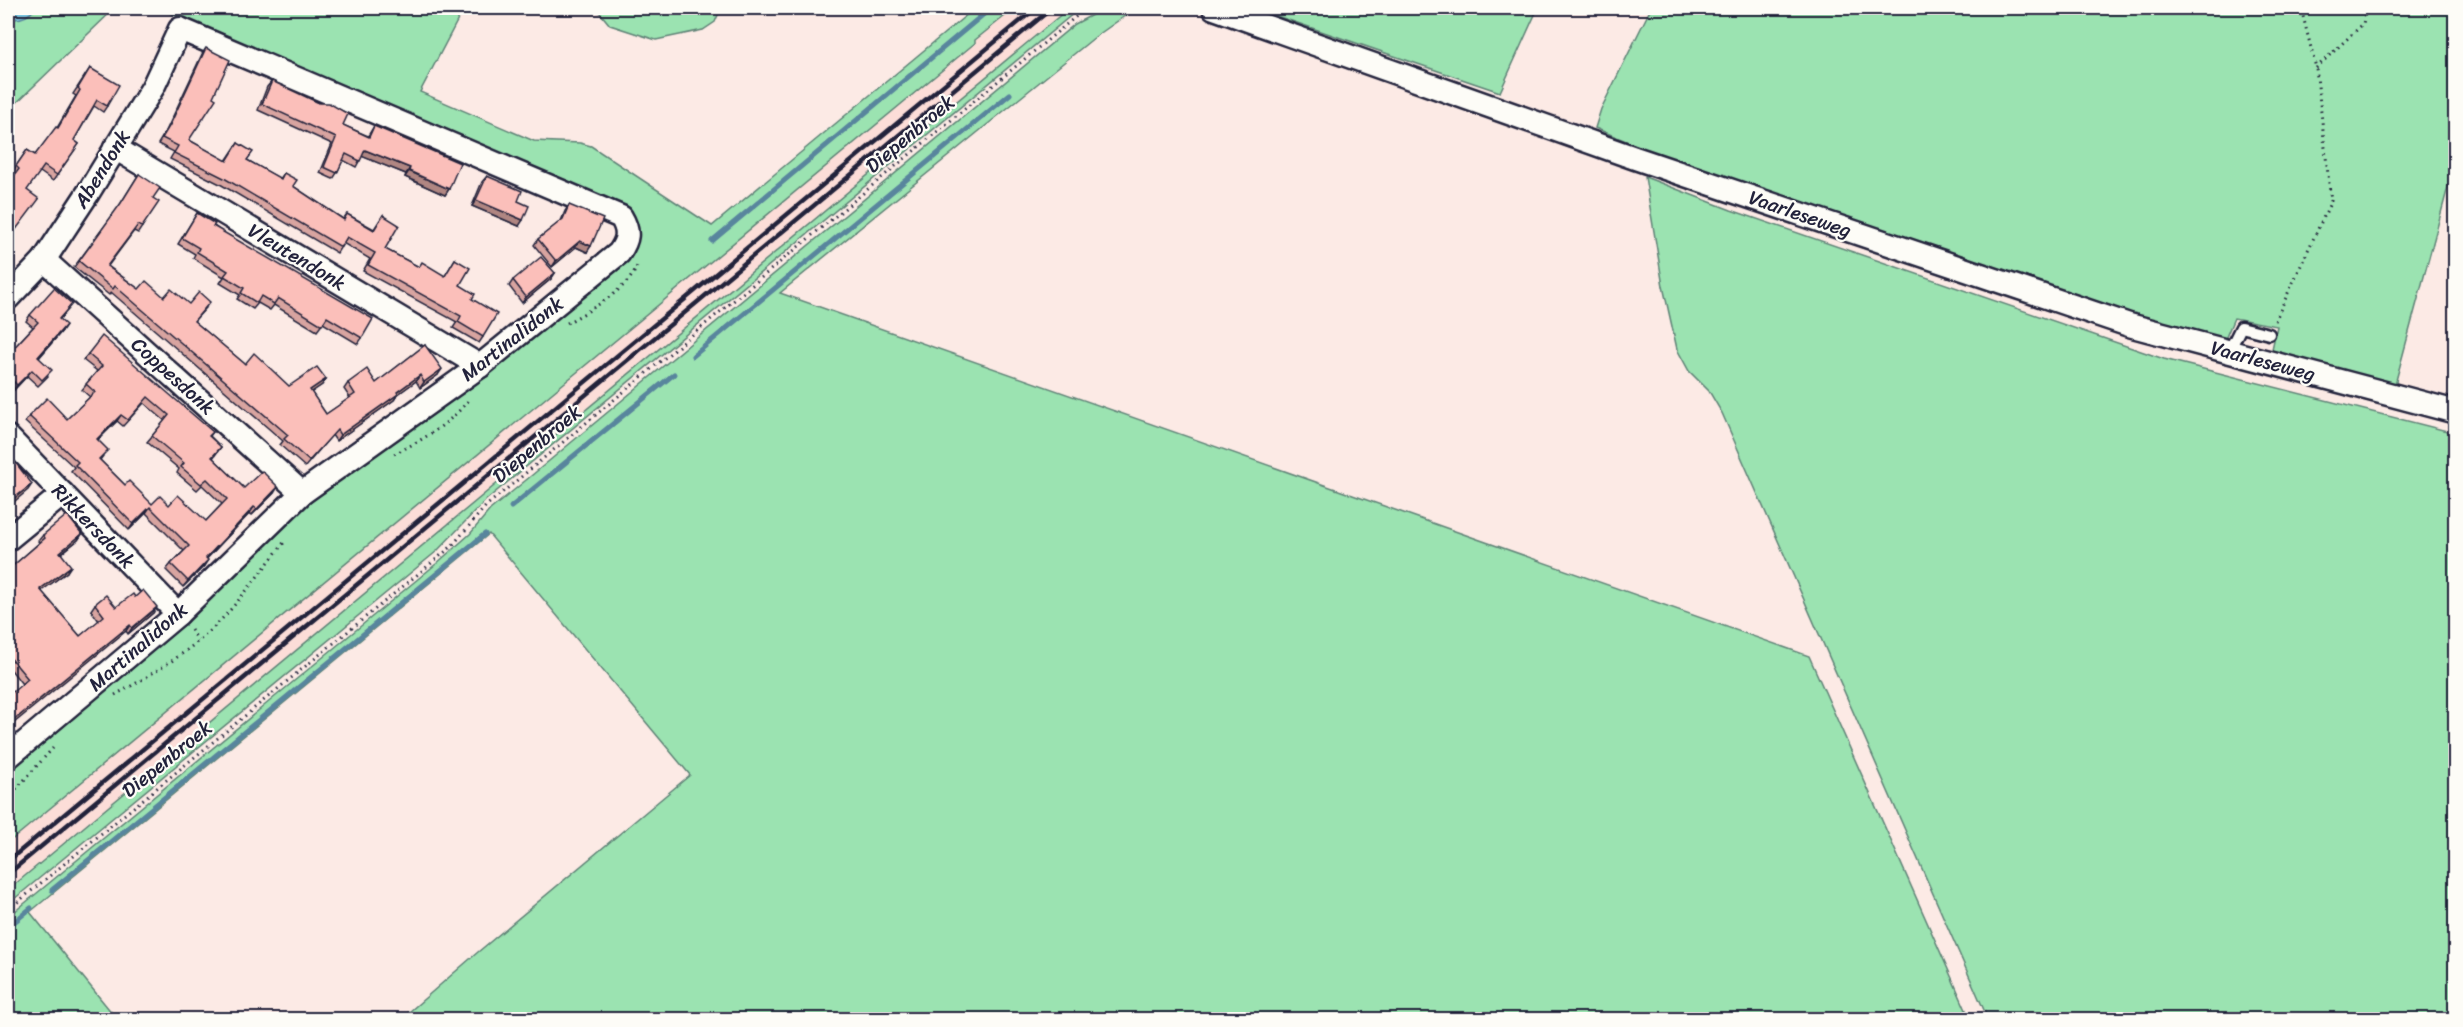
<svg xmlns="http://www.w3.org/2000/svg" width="2463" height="1027" font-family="Sriracha,sans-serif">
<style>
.built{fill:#fcddd8}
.green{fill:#9be3b1;stroke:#5e8276;stroke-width:1.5}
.water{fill:#7ec7df;stroke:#59859d;stroke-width:1.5}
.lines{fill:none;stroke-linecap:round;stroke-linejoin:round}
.stream{stroke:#59859d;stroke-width:5}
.service-casing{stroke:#22223b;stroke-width:15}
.minor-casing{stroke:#22223b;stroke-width:27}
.path{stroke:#22223b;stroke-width:3;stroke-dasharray:1.5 4.5;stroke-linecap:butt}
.service{stroke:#fdfcf7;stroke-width:10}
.minor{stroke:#fdfcf7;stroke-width:22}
.rail{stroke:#22223b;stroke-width:4.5}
.wall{fill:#d8a4a0;stroke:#22223b;stroke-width:1.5;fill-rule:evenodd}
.shaded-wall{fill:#b08682;stroke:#22223b;stroke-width:1.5}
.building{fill:#fbbfba;stroke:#22223b;stroke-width:1.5;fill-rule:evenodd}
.labels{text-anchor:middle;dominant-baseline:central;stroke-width:4.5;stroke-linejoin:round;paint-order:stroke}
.street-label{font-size:20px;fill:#22223b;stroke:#fdfcf7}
</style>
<rect width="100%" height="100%" fill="#fceae5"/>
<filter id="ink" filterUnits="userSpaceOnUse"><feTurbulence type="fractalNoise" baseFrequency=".0167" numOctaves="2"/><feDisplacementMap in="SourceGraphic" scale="12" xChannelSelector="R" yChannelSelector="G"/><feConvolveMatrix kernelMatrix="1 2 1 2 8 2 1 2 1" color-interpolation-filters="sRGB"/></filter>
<g filter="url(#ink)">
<polygon class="built" points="1015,8 1069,8 8,890 8,843 975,43 974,41"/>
<g class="green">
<polygon points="35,8 115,8 8,111 8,19 33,11"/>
<polygon points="160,8 464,8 420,92 534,141 580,143 591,146 712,226 975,8 1015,8 975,40 975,43 8,843 8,767 298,507 635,233"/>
<polygon points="596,8 721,8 715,22 703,30 656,40 610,25"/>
<polygon points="1069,8 1080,8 486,500 437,551 8,904 8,890"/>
<polygon points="1105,8 1136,8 1095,37 780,293 1809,656 1970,1019 401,1019 478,952 690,775 489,534 30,912 117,1019 8,1019 8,917 436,564 470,534 490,510 1075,24"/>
<polygon points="1253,8 1538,8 1500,92"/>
<polygon points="1651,8 2455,8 2455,161 2394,388 2271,354 2277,326 2234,318 2223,344 1695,170 1595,128 1601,109"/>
<polygon points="1645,177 1731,210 2164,359 2455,433 2455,1019 1988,1019 1722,413 1709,391 1689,371 1677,349 1663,286"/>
</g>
<path class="water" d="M 8,8 L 35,8 C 29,17 19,20 8,19 Z"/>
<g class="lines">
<g class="stream">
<polyline points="712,241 991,8"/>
<polyline points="693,356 1010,94"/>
<polyline points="511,507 674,374"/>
<polyline points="52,890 485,534"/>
<polyline points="8,927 31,908"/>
</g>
<g class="service-casing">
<polyline id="service" points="2229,351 2241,327 2269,334"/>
</g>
<g class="minor-casing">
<g id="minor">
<polyline points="1214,8 1635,158 2129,325 2456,412"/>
<polyline points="115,148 480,366"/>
<polyline points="44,260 302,493"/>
<path d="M 8,298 L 44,260 L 88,193 L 153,87 L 180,29 L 621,217 C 630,232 628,240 619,253 L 480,366 L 302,493 L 178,614 L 8,757"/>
<polyline points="8,437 178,614"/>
<polyline points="8,539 63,494"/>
</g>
</g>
<g class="path">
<polyline points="2316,68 2363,24 2366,8"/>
<polyline points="2275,321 2331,201 2316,68 2301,8"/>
<path d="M 567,323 C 588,311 634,287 638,262"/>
<path d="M 394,454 C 422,440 447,426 468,401"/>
<polyline points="191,630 198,640"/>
<path d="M 115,695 C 148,677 183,656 211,630 C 239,603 262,570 286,540"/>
<polyline points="8,798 53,748"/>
<polyline points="8,910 451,547 486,506 1079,14 1090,8"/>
</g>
<use href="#service" class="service"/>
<use href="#minor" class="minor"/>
<g class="rail">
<polyline points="8,861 1036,8"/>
<polyline points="8,874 1052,8"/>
</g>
</g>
<g class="wall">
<polygon points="206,48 189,140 226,161 238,143 247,160 280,179 284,173 293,186 343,219 347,214 374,229 383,215 385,249 419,267 445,276 455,259 460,285 472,299 483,337 479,343 453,328 457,322 363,271 370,259 343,243 337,253 220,184 170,159 174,152 158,144 166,131 202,54"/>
<polygon points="90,68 107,106 103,112 94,106 74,140 79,144 53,181 40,172 15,174 12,172 27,150 35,155 57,128 76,96 73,94"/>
<polygon points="272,81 343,125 368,136 374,126 449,189 445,195 405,177 406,174 362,156 356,167 343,160 337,173 333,179 320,173 332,144 258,110 267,87"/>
<polygon points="139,174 153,198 142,227 138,233 134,231 108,266 139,289 189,304 206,308 194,321 245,364 289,386 326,379 322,385 311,392 326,414 350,398 344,389 348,383 376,383 425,345 438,375 420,388 416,381 398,394 394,400 336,441 332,435 305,467 280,445 283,441 111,292 109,295 74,267 118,208"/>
<polygon points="487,176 519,226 472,206 482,182"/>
<polygon points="569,205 587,252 576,247 552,267 534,245 538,239 561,221 565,211"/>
<polygon points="197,213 362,338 358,344 323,323 317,331 274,305 270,310 258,303 253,309 237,299 240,295 220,283 224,277 193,258 195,254 178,244"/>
<polygon points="555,273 551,279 522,303 509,286 513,280"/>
<polygon points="68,310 59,320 62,331 39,358 48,376 38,386 27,376 13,391 8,386 8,354 33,327 26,321 30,315"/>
<path d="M 88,354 L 213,432 L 210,436 L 221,447 L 213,458 L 244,488 L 274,493 L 252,515 L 250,513 L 207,558 L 204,566 L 183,587 L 166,570 L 171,564 L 184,551 L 146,513 L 129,530 L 71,471 L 74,467 L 25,422 L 29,416 L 67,419 L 90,397 L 82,390 L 97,371 L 83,360 ZM 144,403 L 165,421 L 147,442 L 179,469 L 177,473 L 197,490 L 202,485 L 222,504 L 206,521 L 169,505 L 152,504 L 125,485 L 100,460 L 103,456 L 98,440 L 117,421 L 123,426 Z"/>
<polygon points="82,534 78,540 61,554 67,572 41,591 80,636 99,621 91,610 95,604 116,607 153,613 128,634 126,631 22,684 8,666 8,570 39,543 38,541 43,535"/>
</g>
<g class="shaded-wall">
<polygon points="365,150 410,168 406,174 361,156"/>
<polygon points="409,171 449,189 445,195 405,177"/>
<polygon points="476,200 523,220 519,226 472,206"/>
<polygon points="580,241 591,246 587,252 576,247 552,267 556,261"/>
<polygon points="555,273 551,279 522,303 526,297"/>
<polygon points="66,325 62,331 34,363 38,357"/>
<polygon points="442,369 438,375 420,388 424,382"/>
<polygon points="32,370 27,376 13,391 17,385"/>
<polygon points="420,375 416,381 393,398 397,392"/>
<polygon points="326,379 322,385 306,396 310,390"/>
<polygon points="398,394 394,400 336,441 340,435"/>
<polygon points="121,415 117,421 92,445 97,439"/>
<polygon points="32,484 28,490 8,507 8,503"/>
<polygon points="278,487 274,493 252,515 257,509"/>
<polygon points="150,507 146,513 129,530 133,524"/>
<polygon points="254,507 250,513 202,564 206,558"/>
<polygon points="82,534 78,540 55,558 60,552"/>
<polygon points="208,560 204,566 183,587 188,581"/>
<polygon points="71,566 67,572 36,595 40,589"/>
<polygon points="157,607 153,613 128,634 132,628"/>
<polygon points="130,625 126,631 8,728 8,725"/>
</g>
<g class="building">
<polygon points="206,48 230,60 213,97 216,99 189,140 227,161 238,143 253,152 247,160 281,179 284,173 297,180 293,186 344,220 347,214 374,230 383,215 399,225 385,249 419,267 422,262 445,276 455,259 470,268 460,285 475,294 472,299 497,314 483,337 458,322 461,316 368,265 375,253 347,237 341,247 224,178 174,153 178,146 162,138 170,125"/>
<polygon points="90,68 119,85 107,106 97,100 74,140 79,144 57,175 44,166 27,190 39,199 8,240 8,184 19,169 16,166 27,150 35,155 56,127 58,128 80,90 78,88"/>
<polygon points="272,81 319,103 329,103 348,114 343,125 369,137 374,126 460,163 449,189 409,171 410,168 365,150 360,161 346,154 337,173 324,167 336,138 262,104"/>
<polygon points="139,174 160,188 153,198 159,202 142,227 138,225 107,266 139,289 146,281 164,297 171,289 189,304 199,292 210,302 194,321 245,364 254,353 289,386 317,367 326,379 310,390 326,414 355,394 348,383 367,369 376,383 425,345 442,369 424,382 420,375 397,392 398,394 340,435 337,430 309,461 284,439 288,435 115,286 113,289 79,261 121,203"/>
<polygon points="487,176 522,191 518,201 529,206 523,220 476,200"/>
<polygon points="569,205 603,219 591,246 580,241 556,261 538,239 563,219"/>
<polygon points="197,213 215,224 213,226 373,319 362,338 327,317 322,325 278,298 274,304 261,296 257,303 241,293 244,288 224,276 228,271 197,252 199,248 182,238"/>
<polygon points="541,257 555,273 526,297 513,280"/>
<polygon points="54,288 72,304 59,319 66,325 38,357 52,370 42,380 32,370 17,385 9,377 8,378 8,354 38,322 30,315"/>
<path d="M 102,336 L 213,432 L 209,436 L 221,447 L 212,457 L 244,488 L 262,471 L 278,487 L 257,509 L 254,507 L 206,558 L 208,560 L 188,581 L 171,564 L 189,546 L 150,507 L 133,524 L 75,465 L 78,462 L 29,416 L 47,398 L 67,419 L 95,392 L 86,384 L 102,366 L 88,354 ZM 148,397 L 169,415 L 152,436 L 184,463 L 181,467 L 201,484 L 207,479 L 227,499 L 206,521 L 178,495 L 169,505 L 160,496 L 152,504 L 129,481 L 125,485 L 99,459 L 108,450 L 97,439 L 121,415 L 128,420 Z"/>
<polygon points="15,462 32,484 8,503 8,468"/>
<polygon points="67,515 82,534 60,552 71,566 40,589 80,636 104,616 95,604 106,595 116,607 133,594 135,597 143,590 157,607 132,628 130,625 8,725 8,696 28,679 8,655 8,570 45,538 43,535"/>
</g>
</g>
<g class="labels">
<g class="street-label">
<text transform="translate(910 134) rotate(-40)">Diepenbroek</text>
<text transform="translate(102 169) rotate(-58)">Abendonk</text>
<text transform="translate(1800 214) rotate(19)">Vaarleseweg</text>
<text transform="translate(297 257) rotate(31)">Vleutendonk</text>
<text transform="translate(512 339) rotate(-38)">Martinalidonk</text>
<text transform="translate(2263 361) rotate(15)">Vaarleseweg</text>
<text transform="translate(173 376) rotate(42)">Coppesdonk</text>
<text transform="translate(537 444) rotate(-40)">Diepenbroek</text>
<text transform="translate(93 526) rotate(46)">Rikkersdonk</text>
<text transform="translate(138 647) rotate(-41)">Martinalidonk</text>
<text transform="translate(167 759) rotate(-39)">Diepenbroek</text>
</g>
</g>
<rect width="2463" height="1027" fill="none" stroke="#fdfcf7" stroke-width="30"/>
<rect x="15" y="15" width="2433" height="997" fill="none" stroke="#22223b" stroke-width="2" filter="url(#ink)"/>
</svg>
